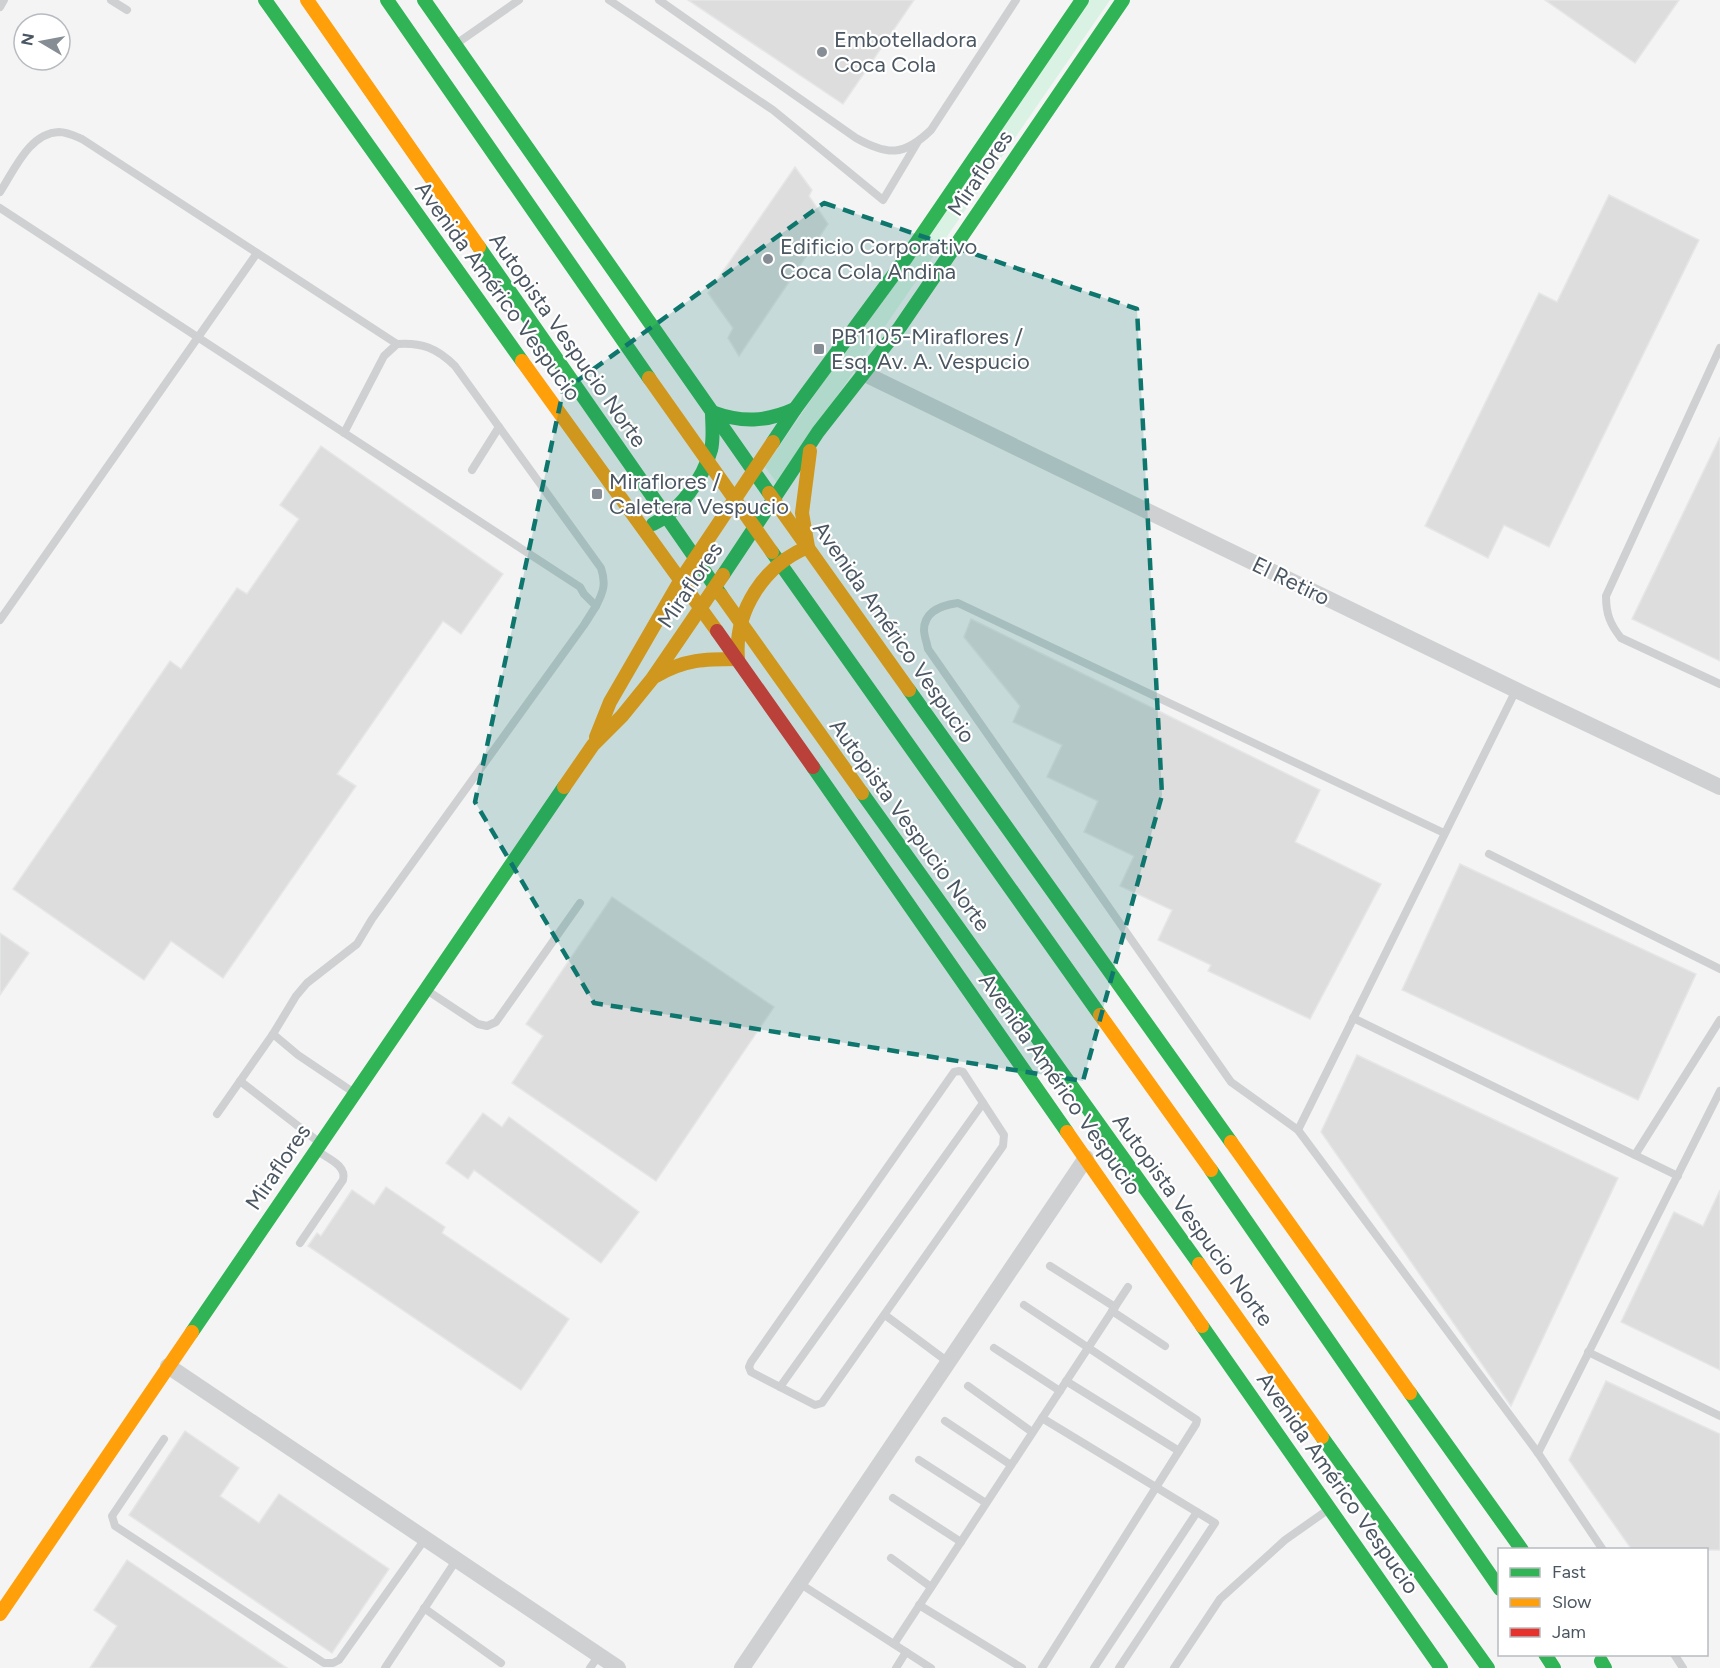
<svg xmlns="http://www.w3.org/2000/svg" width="1720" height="1668" font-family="Figtree,sans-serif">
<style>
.green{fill:#d9f2e3}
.building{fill:#ddddde;stroke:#e5e6e7;stroke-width:1.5}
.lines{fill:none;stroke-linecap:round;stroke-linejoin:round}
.lane{stroke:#ced0d2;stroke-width:8}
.street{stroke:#ced0d2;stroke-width:16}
.fast{stroke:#30b455;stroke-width:14}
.slow{stroke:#ff9f0a;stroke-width:14}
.jam{stroke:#e5322d;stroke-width:14}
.marked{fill:#0f766e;fill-opacity:0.2;stroke:#0f766e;stroke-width:4.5;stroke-dasharray:12 8;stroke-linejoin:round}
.poi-dot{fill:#868d94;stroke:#fff;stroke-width:2}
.labels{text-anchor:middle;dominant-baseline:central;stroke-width:4.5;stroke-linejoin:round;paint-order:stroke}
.poi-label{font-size:22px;fill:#4a5661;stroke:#fff;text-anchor:start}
.street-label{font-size:22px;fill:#4a5661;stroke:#fff}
</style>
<rect width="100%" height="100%" fill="#f4f4f4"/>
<polygon class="green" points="1086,0 1110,0 777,483 765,467"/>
<g class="building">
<polygon points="688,0 914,0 843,104"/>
<polygon points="1545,0 1679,0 1635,63"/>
<polygon points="795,167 812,190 809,196 828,224 739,356 728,338 733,328 708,293"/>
<polygon points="1609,195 1699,240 1549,547 1504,525 1488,558 1425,526 1539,293 1557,302"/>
<polygon points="1720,437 1720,661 1632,619"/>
<polygon points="321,446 503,574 461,634 443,621 337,774 356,786 223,978 171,941 144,980 13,889 170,661 181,669 237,588 247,594 299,519 280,505"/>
<polygon points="971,619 1320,790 1295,842 1381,884 1310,1019 1208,971 1211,965 1158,940 1172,910 1120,886 1134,856 1084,832 1098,801 1047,777 1062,745 1013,722 1020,706 964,637"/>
<polygon points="1460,864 1696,974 1638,1100 1402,990"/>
<polygon points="612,897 774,1007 656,1181 512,1083 543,1036 526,1024"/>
<polygon points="0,933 29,953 0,995"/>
<polygon points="1357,1055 1618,1178 1511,1406 1321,1132"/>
<polygon points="483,1113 502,1127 509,1117 639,1212 601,1263 474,1170 468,1179 446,1163"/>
<polygon points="386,1187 445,1227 442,1233 569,1319 521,1390 308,1246 317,1233 321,1236 352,1190 374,1205"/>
<polygon points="1720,1190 1720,1370 1621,1322 1674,1212 1703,1226"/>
<polygon points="1606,1381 1720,1434 1720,1550 1632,1550 1569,1460"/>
<polygon points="185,1431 239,1468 220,1496 259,1523 279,1494 389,1569 332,1653 129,1515"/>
<polygon points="127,1560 287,1668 90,1668 117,1626 94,1610"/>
</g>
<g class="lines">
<g class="lane">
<polyline points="111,0 127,10"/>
<polyline points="609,0 773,110 883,200 917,143"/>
<path d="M 659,0 L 856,138 C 888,156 904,156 931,130 L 1016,0"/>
<polyline points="0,7 4,0"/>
<polyline points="456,44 519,0"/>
<path d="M 0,192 C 14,171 29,133 59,132 C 67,132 75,136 82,139 L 397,344 C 421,342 437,348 455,366 L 601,568 C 606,583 604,591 596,606"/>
<polyline points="0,208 580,587 584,594 596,606 584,625 372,919 357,944 307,983 296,996 273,1034 217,1114"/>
<path d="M 1720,348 L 1606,596 C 1606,614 1610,624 1621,638 L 1720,684"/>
<polyline points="344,433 384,356 397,344"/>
<polyline points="472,470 499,427"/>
<polyline points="0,620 257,253"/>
<path d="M 1444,833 L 958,603 C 943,605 924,611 924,630 C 924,636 927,643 928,649 L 1231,1082 L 1298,1130 L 1538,1453 L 1603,1550"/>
<polyline points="1489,854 1720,969"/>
<polyline points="428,991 478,1024 487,1026 496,1022 580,903"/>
<polyline points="1353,1018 1678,1176"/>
<polyline points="273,1034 298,1055 353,1092"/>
<polygon points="959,1071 963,1072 1004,1135 1003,1146 822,1403 815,1405 751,1372 749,1367 751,1362 954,1072"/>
<polyline points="240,1081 320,1143"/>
<polyline points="1298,1130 1516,690"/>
<polyline points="1635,1155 1720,1020"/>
<path d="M 300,1243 L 343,1180 C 347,1166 329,1159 319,1152"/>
<polyline points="1050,1266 1115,1307"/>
<polyline points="1024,1305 1197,1420 1196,1424 1042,1668"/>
<polyline points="1112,1311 1165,1346"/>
<polyline points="885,1315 948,1362"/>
<polyline points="994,1348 1060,1391"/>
<polyline points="1588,1352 1720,1416"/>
<polyline points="1066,1381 1179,1451"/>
<polyline points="968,1386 1032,1432"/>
<polyline points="780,1387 983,1103"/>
<polyline points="1042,1418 1215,1523 1119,1668"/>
<polyline points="945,1421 1011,1465"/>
<polyline points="164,1439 112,1516 115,1526 324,1663 333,1663 339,1660 425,1539"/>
<polyline points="1538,1453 1720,1091"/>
<polyline points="919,1460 986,1503"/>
<polyline points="893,1498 961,1542"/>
<polyline points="891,1558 931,1587"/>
<polyline points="799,1583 931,1668"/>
<polyline points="919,1605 1022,1668"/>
<polyline points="424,1608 501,1663"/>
<polyline points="894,1644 1128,1287"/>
<polyline points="1674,1654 1683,1668"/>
<polyline points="385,1668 457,1559"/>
<polyline points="590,1668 599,1655"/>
<polyline points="896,1668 906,1652"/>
<polyline points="1094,1668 1197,1512"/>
<polyline points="1174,1668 1220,1599 1285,1540 1329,1509"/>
</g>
<g class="street">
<polyline points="863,373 1516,690 1720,787"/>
<polyline points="168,1366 618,1668"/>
<polyline points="742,1668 1086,1158"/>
</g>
<g class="fast">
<polyline points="265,0 522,361"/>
<polyline points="387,0 649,378"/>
<polyline points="424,0 769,493"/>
<polyline points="479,247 721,595"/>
<polyline points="773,442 795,409 906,258 1082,0"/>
<path d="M 653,524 C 680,511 703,479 711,450 C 714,438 712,424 712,412 C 742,423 766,422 795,409"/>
<polyline points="772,552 1100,1015"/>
<polyline points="723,575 818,432 900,327 1123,0"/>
<polyline points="909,690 1231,1142"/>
<polyline points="813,767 1067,1132"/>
<polyline points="862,793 1199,1264"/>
<polyline points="1211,1170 1500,1589"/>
<polyline points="1202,1326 1441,1668"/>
<polyline points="192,1332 564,787"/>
<polyline points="1410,1393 1522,1550"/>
<polyline points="1322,1437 1488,1668"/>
<polyline points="1545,1654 1554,1668"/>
<polyline points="1601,1661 1605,1668"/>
</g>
<g class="slow">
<polyline points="307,0 479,247"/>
<polyline points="522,361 717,631"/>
<polyline points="649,378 772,552"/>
<polyline points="769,493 909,690"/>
<polyline points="721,595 862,793"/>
<path d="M 656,676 C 685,659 705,659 738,659 C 734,611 764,565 808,547 L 802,513 L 810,451"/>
<polyline points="596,737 610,702 680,581 773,442"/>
<polyline points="564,787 593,745 622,716 652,679 723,575"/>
<polyline points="1100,1015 1211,1170"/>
<polyline points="1067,1132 1202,1326"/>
<polyline points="1231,1142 1410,1393"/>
<polyline points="1199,1264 1322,1437"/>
<polyline points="0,1614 192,1332"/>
</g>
<polyline class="jam" points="717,631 813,767"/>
</g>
<path class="marked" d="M 824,203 L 1137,309 L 1162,795 L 1083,1081 L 594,1003 L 475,802 L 563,391 Z"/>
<g class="poi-dot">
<circle cx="822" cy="52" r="6"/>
<circle cx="768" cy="259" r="6"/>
<rect x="813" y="343" width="12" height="12" rx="3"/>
<rect x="591" y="488" width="12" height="12" rx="3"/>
</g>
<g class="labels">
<g class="poi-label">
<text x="834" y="39">Embotelladora<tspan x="834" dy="25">Coca Cola</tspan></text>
<text x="780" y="246">Edificio Corporativo<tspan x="780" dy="25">Coca Cola Andina</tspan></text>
<text x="831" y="336">PB1105-Miraflores /<tspan x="831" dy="25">Esq. Av. A. Vespucio</tspan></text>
<text x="609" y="481">Miraflores /<tspan x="609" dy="25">Caletera Vespucio</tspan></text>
</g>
<g class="street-label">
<text transform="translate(980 173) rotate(-56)">Miraflores</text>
<text transform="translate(498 291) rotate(54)">Avenida Américo Vespucio</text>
<text transform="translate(568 340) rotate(55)">Autopista Vespucio Norte</text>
<text transform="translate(1291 581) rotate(26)">El Retiro</text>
<text transform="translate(690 585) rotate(-56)">Miraflores</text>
<text transform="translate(894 632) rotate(55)">Avenida Américo Vespucio</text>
<text transform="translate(910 825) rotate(54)">Autopista Vespucio Norte</text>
<text transform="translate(1060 1084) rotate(55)">Avenida Américo Vespucio</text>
<text transform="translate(278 1167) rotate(-56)">Miraflores</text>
<text transform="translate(1193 1220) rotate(54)">Autopista Vespucio Norte</text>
<text transform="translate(1338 1483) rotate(55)">Avenida Américo Vespucio</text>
</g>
</g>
<rect x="1498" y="1548" width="210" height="108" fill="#ffffff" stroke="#b7bbc0" stroke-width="1.5"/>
<rect x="1510" y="1568" width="30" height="9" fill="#30b455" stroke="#b7bbc0" stroke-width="1.5"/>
<text x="1552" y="1578" font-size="18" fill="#4a5661">Fast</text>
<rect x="1510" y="1598" width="30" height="9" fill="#ff9f0a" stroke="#b7bbc0" stroke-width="1.5"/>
<text x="1552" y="1608" font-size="18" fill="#4a5661">Slow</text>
<rect x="1510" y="1628" width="30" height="9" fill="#e5322d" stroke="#b7bbc0" stroke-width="1.5"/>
<text x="1552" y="1638" font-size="18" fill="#4a5661">Jam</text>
<g transform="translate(42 42) rotate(280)"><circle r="28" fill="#ffffff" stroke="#b7bbc0" stroke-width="1.5"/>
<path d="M0-4.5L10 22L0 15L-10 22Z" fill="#868d94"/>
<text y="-9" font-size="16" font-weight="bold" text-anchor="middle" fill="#4a5661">N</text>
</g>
</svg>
